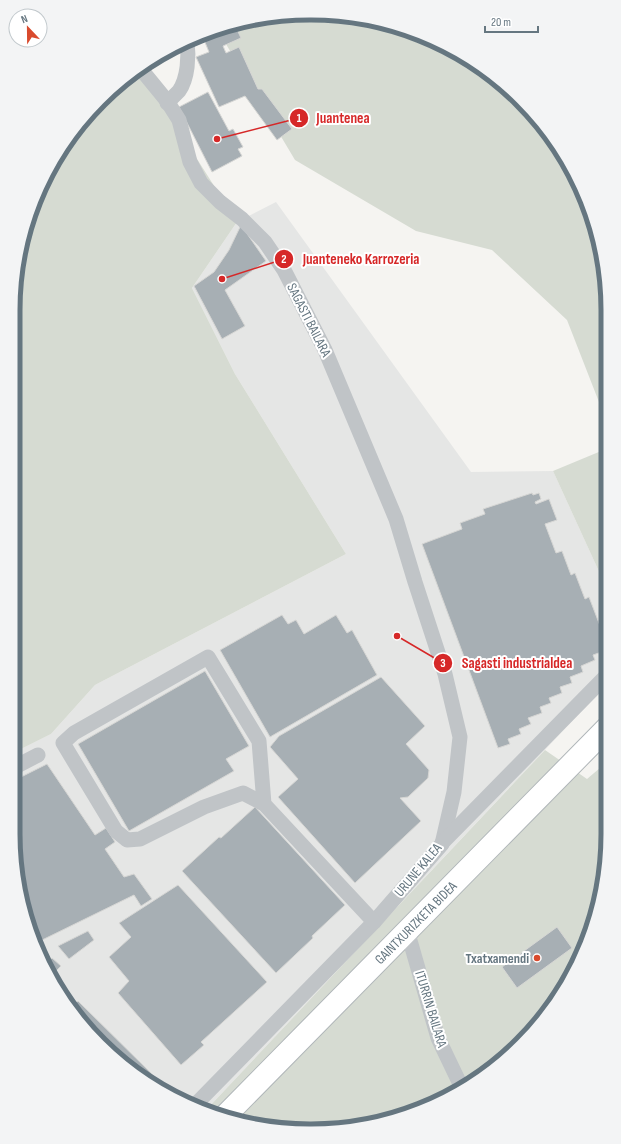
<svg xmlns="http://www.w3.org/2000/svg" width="621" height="1144" font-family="'Sofia Sans Condensed',sans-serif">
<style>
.built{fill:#e5e6e5}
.green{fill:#d6dbd2}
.building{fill:#a7afb4;stroke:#d6d6d4}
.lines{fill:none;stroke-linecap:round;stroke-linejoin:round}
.secondary-casing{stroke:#b0b6b9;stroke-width:24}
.street{stroke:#c0c4c7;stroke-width:15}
.secondary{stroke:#fff;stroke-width:22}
.poi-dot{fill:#d94a2d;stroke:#fff;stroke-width:1.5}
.labels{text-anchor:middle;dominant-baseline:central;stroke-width:4;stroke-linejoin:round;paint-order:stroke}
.street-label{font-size:14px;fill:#657680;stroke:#fff}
.poi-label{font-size:14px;font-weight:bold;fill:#657680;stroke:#fff;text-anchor:end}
.rim{fill:none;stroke:#657680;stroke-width:5}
.leader{fill:none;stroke:#d62828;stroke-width:1.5}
.callout-dot{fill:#d62828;stroke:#fff;stroke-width:1.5}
.mark-label{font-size:12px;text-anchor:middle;font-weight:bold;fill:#fff}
.callout-label{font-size:15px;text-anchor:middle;font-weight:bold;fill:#d62828;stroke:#fff;stroke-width:4;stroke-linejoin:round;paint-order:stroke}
</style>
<rect width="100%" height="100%" fill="#f5f4f1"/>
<polygon class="built" points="276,202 471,472 553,471 607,589 607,684 207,1109 145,1081 75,1015 29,929 13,833 13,753 51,734 95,685 346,554 235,374 192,288 237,222"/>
<g class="green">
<polygon points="291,14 349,16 406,29 459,53 507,87 558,145 592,215 605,272 606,420 567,320 492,250 416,231 295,160 217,29 233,23"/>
<polygon points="148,63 178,129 237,222 192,288 235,374 346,554 95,685 51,734 13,753 14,291 23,233 53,162 87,115 129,75"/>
<polygon points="606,449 607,589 553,471"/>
<polygon points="545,750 587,779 607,762 607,853 598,911 568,982 507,1057 425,1108 330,1130 234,1121 207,1109"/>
</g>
<g class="building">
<polygon points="234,23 241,38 223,46 226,53 239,47 258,89 262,89 292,129 277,140 245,96 219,107 196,57 209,52 202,35"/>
<polygon points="208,92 229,131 233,129 243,147 238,149 242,156 212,172 179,107"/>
<polygon points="241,225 266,261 225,290 245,326 222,339 194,286 214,272 229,250"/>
<polygon points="532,493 533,495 539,493 541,499 535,502 536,504 549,499 557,520 545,524 556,553 562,551 571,575 575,573 585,599 589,597 607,644 607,650 593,655 595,660 581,666 583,672 570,677 572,683 560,687 562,693 549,698 551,703 540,707 542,713 528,718 531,724 519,729 521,734 508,739 510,744 498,748 422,544 462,529 460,523 485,514 483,509"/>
<polygon points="282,615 288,624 296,620 304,634 336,615 347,633 352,630 377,675 270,737 220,650"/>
<polygon points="205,671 249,746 226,759 234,771 129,831 78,744"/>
<polygon points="381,677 425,726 406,744 429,770 428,778 408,797 400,798 421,821 355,883 278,797 298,779 270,747 279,736"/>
<polygon points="47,764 95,835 106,828 115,842 105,849 124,877 134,874 152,899 141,906 134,895 36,943 29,929 13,834 13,781"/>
<polygon points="255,807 345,905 312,936 313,938 276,973 182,871 219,837 221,838"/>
<polygon points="178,885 267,982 201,1042 204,1045 181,1065 118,993 129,981 109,957 131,937 119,923"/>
<polygon points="557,927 572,948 517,988 502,967"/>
<polygon points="88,931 94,940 69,959 58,946"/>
<polygon points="52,958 61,966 53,974 47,963"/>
<polygon points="78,1001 156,1078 151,1083 145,1081 75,1015 71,1008"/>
</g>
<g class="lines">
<g class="secondary-casing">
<g id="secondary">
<path id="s1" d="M 224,1117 L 607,728"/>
</g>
</g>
<g class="street">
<polyline points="140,68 167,101 179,120 190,162 201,183 220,202 242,219 265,242 284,270 325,350 396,519 415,582 445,674 460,737 454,792 442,844 374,922 196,1104"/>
<path d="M 167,103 C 171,99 175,95 179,91 C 188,78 189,56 187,41"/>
<polyline points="13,768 38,755"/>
<polyline points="264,804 259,741 208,657 74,733 63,743 116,831 127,840 140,839 204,807 243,793 264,804 374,922"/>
<polyline points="442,843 607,675"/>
<polyline points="407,930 438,1038 461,1086"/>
</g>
<use href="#secondary" class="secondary"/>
</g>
<circle class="poi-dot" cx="537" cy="958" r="4"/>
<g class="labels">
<g class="street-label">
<text transform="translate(309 320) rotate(63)">SAGASTI BAILARA</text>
<text transform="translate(418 870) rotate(-50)">URUNE KALEA</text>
<text stroke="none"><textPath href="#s1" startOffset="273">GAINTXURIZKETA BIDEA</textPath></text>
<text transform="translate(431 1009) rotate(73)">ITURRIN BAILARA</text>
</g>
<g class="poi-label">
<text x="529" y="958">Txatxamendi</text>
</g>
</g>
<path d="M0 0H621V1144H0ZM310 20H311A290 290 0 0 1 601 310V834A290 290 0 0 1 311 1124H310A290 290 0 0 1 20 834V310A290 290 0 0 1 310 20Z" fill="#f3f4f5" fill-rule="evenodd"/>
<path class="rim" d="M310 20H311A290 290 0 0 1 601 310V834A290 290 0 0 1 311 1124H310A290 290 0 0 1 20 834V310A290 290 0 0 1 310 20Z"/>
<path class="leader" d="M217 139L299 118M222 279L284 259M397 636L443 663"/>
<g class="callout-dot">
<circle cx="217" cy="139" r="4"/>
<circle cx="222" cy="279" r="4"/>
<circle cx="397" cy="636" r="4"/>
<circle cx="299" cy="118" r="10"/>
<circle cx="284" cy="259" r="10"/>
<circle cx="443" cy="663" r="10"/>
</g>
<g class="mark-label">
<text x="299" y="122">1</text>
<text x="284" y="263">2</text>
<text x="443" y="667">3</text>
</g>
<g class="callout-label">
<text x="343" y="123">Juantenea</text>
<text x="361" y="264">Juanteneko Karrozeria</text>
<text x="517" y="668">Sagasti industrialdea</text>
</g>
<g transform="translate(28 28) rotate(338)"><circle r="19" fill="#ffffff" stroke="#c1c8cc"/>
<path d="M0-3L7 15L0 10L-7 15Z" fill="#d94a2d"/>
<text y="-6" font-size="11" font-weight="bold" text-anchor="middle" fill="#657680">N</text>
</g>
<path d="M485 26v6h53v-6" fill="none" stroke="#657680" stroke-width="2"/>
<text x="491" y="26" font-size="12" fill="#657680" stroke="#ffffff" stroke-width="3" paint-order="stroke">20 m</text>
</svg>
